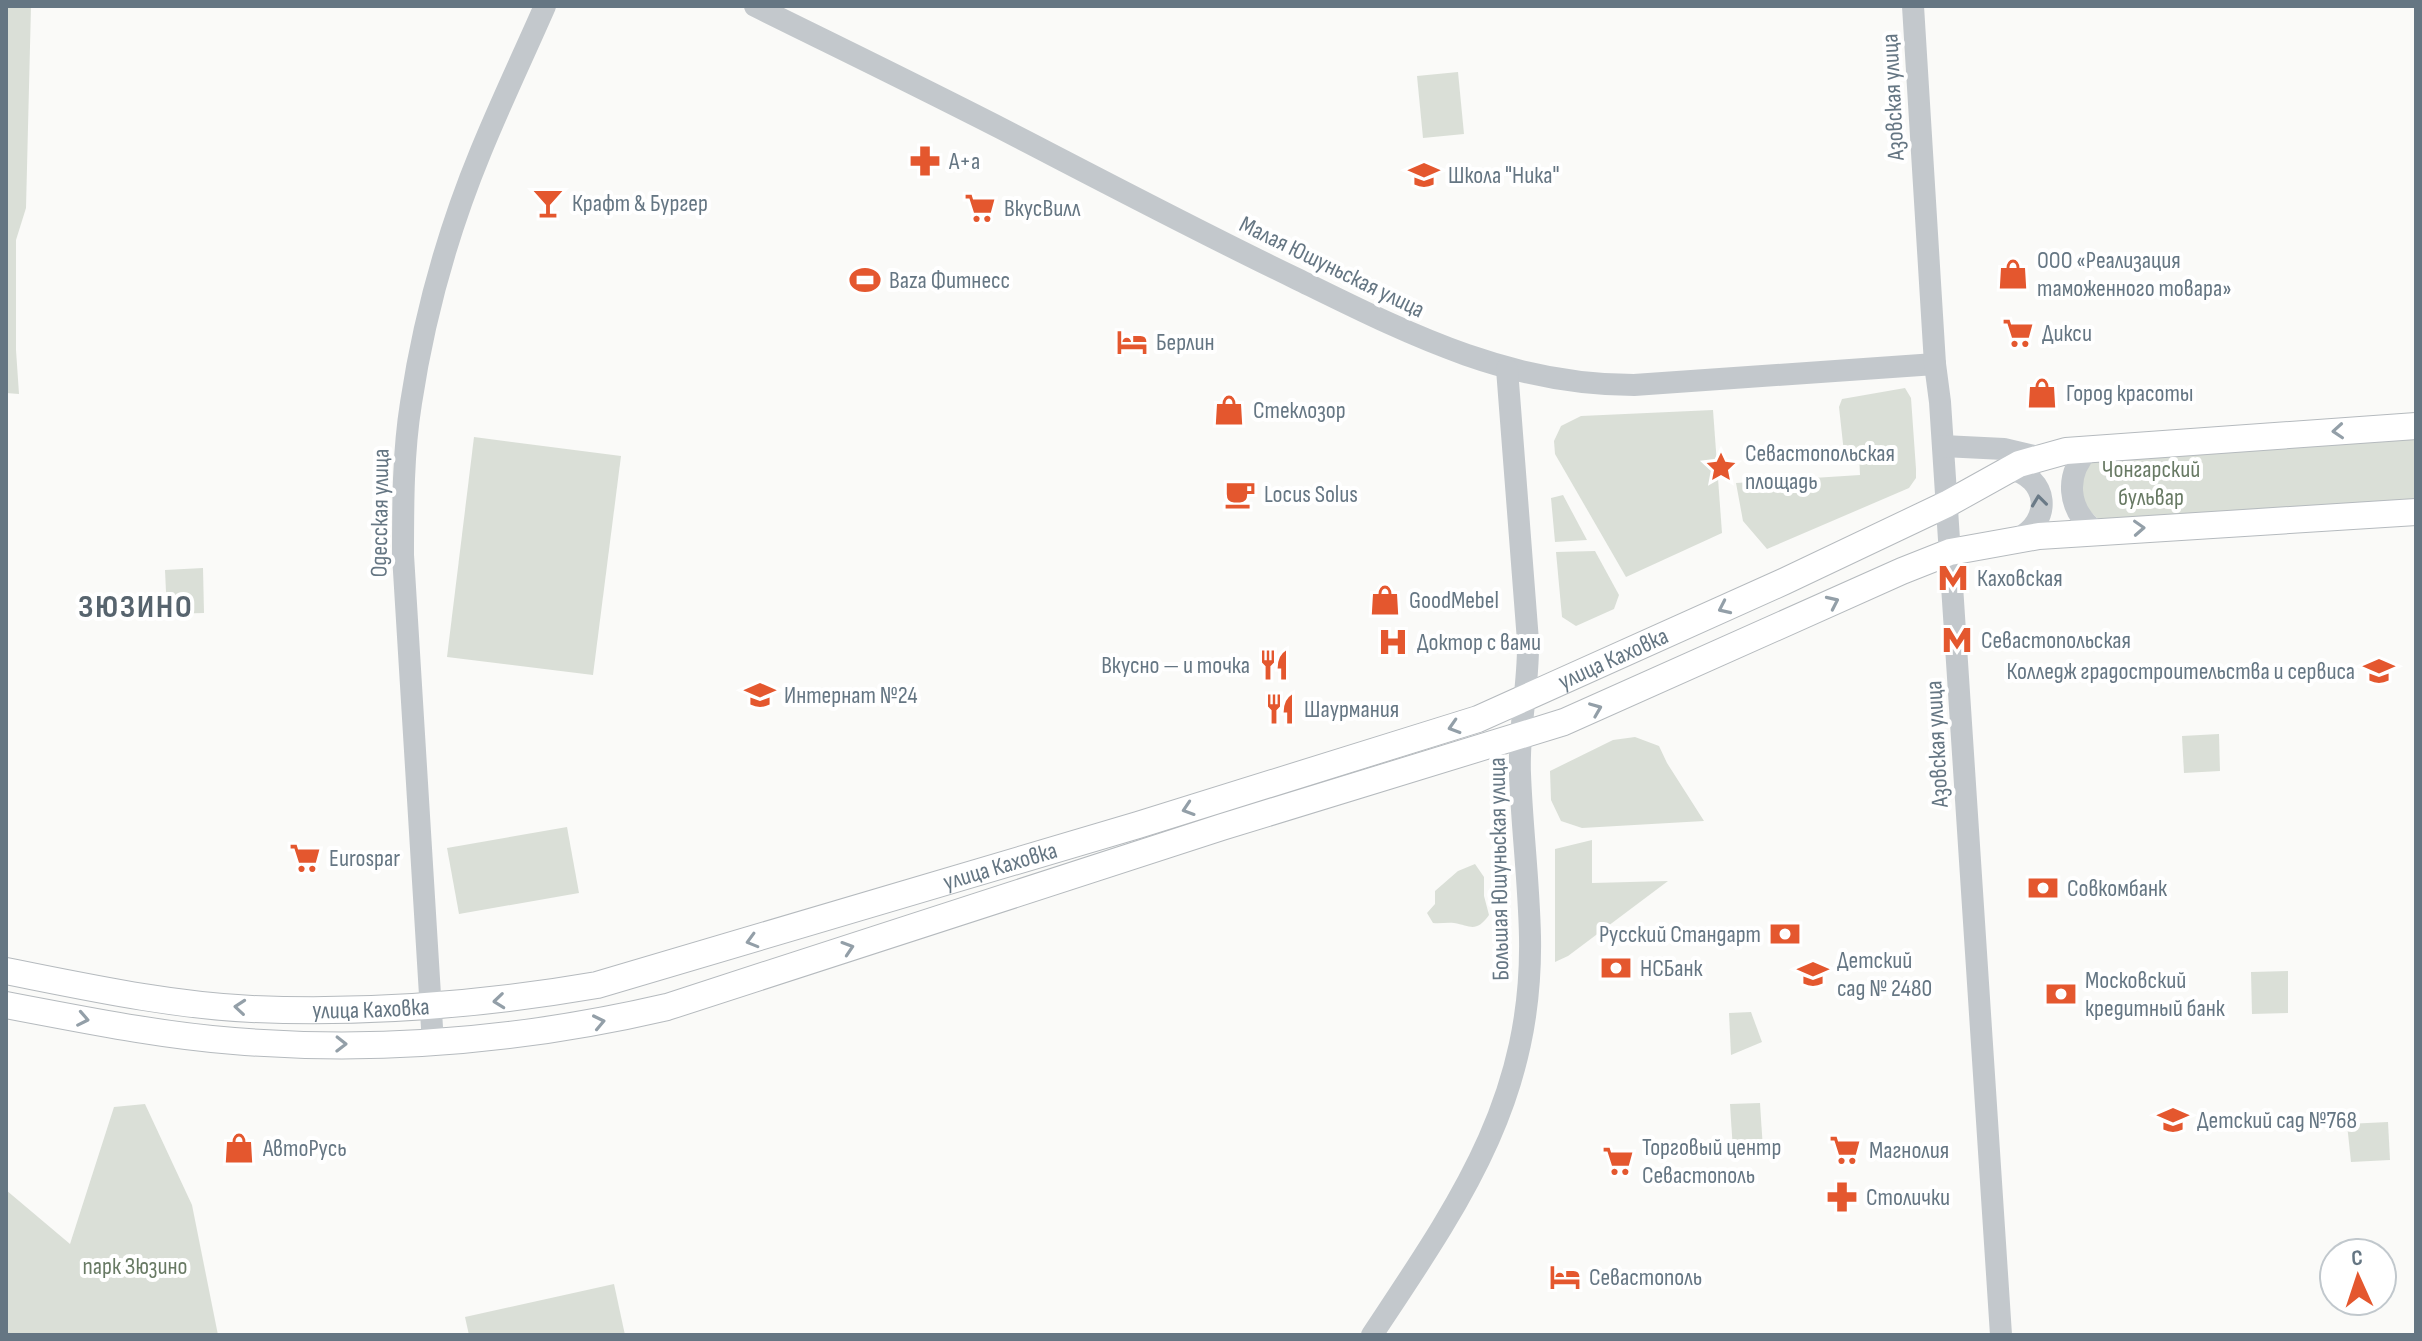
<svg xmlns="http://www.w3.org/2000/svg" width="2422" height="1341" font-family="'Sofia Sans Condensed',sans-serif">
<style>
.green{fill:#dadfd7}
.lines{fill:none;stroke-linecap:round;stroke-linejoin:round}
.major-casing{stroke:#b5babe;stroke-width:28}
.minor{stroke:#c3c8cc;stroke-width:22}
.major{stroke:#fff;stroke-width:26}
.oneway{stroke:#939fa8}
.oneway2{stroke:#6a7a87}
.labels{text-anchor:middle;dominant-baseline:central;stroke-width:8;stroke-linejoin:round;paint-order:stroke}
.street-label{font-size:24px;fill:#657683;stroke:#fff}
.poi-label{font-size:24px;fill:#657683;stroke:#fff;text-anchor:start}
.park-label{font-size:24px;fill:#687a64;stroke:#fff}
.district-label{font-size:32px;font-weight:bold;letter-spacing:2px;fill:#57646e;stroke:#fff}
</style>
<rect width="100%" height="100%" fill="#fafaf8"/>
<g class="green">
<polygon points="6,6 31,6 26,208 16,240 16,350 19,394 6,393"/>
<polygon points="1458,72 1464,134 1423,138 1417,76"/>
<polygon points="1905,388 1911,398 1916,469 1916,478 1909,488 1767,549 1743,521 1736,483 1860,475 1859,454 1844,453 1839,407 1842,399"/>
<polygon points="1713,410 1722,533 1626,577 1555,454 1554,441 1561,426 1581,416"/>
<polygon points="2416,433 2416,499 2098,519 2080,501 2078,473 2094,454"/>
<polygon points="474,437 621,456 593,675 447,657"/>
<polygon points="1563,495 1587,540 1555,542 1551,498"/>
<polygon points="1595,551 1619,595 1614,609 1576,626 1562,617 1556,552"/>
<polygon points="203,568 204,613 167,614 165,570"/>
<polygon points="2219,734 2220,771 2184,773 2182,736"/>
<polygon points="1635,737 1659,746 1667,763 1704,821 1582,828 1561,821 1551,800 1550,771 1613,740"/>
<polygon points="567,827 579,893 459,914 447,848"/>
<polygon points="1592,840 1592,883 1668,881 1568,956 1555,962 1555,849"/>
<path d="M 1475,864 L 1484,877 L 1484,896 L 1489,915 C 1476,933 1471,926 1454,923 C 1447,922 1440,924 1433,923 L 1427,913 L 1435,904 L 1435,891 L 1458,871 Z"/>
<polygon points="2288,971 2288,1013 2252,1014 2251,972"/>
<polygon points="1751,1012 1762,1042 1731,1055 1729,1013"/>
<polygon points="1760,1103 1763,1150 1733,1151 1730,1104"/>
<polygon points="145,1104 192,1205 218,1335 6,1335 6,1190 70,1244 114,1107"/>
<polygon points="2388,1122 2390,1160 2351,1162 2347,1124"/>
<polygon points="614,1284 625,1335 469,1335 465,1317"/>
</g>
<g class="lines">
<g class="major-casing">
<g id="major">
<path id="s1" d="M 6,971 C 87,987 169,1005 252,1009 C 371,1014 481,1005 597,985 L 1138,825 L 1478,719 L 1785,581 L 1947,504 L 2019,464 L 2066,451 L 2416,426"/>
<path d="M 6,1005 C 81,1019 157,1035 234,1041 C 380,1053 525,1040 667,1007 L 1222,827 L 1564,722 L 1902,571 L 1950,552 L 2039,536 L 2416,512"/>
</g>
</g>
<g class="minor">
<path d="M 755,6 C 858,57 962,107 1064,161 C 1141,201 1218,241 1297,279 C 1407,333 1507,385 1634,385 L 1935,364"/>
<polyline points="1913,6 1935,364 1940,402 2001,1335"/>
<polyline points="1943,446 2004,449 2038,457"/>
<path d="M 2089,449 C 2064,475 2067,509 2095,531"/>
<path d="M 2009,469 C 2049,477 2053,521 2017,539"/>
<path d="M 433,1044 L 403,555 C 403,504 403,453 411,403 C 424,317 448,231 481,151 C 501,102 524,54 545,6"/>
<path d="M 1372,1335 C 1458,1205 1533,1101 1530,937 C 1529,883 1522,828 1520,774 C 1518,729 1529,685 1528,641 L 1507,369"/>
</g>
<use href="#major" class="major"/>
</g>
<defs><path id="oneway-chevron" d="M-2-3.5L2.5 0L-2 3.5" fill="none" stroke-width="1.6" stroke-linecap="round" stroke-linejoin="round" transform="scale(2)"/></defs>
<g class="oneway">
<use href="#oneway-chevron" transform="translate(2338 431) rotate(176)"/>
<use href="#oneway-chevron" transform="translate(2139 528) rotate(-3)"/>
<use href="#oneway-chevron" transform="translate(1833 602) rotate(-25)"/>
<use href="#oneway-chevron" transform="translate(1724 608) rotate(155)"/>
<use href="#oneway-chevron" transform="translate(1596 709) rotate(-22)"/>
<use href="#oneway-chevron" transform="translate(1454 727) rotate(163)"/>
<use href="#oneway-chevron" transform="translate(1188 809) rotate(162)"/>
<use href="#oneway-chevron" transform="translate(752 941) rotate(164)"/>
<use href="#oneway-chevron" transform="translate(848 948) rotate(-18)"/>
<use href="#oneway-chevron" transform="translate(499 1001) rotate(174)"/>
<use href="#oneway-chevron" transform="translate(240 1007) rotate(-175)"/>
<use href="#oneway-chevron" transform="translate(83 1019) rotate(11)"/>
<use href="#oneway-chevron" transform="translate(599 1022) rotate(-12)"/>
<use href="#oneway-chevron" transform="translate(341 1044) rotate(1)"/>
</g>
<use class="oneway2" href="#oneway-chevron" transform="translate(2039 501) rotate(-97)"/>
<defs>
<g id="pharmacy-bare" transform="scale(2.4)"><path d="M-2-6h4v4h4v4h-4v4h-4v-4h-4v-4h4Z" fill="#e4572e" stroke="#fff" stroke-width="2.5" paint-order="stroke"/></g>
<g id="school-bare" transform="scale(2.4)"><path d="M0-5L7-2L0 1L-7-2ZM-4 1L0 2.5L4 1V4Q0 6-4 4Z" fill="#e4572e" stroke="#fff" stroke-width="2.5" paint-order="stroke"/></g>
<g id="bar-bare" transform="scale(2.4)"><path d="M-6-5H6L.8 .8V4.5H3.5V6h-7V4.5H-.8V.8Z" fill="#e4572e" stroke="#fff" stroke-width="2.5" paint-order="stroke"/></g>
<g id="supermarket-bare" transform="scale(2.4)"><path d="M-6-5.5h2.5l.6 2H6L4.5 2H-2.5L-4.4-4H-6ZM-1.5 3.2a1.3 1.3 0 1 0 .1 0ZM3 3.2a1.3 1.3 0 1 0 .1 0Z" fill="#e4572e" stroke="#fff" stroke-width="2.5" paint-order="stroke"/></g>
<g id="shop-bare" transform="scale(2.4)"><path d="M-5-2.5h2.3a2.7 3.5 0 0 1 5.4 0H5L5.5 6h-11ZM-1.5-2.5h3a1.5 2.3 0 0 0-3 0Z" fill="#e4572e" stroke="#fff" stroke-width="2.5" paint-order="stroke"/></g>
<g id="stadium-bare" transform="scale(2.4)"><path d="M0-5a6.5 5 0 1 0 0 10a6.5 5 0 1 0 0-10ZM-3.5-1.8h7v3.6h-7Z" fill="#e4572e" stroke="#fff" stroke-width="2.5" paint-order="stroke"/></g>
<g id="hotel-bare" transform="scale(2.4)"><path d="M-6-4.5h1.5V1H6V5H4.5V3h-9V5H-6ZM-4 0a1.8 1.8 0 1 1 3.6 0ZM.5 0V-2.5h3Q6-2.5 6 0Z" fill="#e4572e" stroke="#fff" stroke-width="2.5" paint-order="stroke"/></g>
<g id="sight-bare" transform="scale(2.4)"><path d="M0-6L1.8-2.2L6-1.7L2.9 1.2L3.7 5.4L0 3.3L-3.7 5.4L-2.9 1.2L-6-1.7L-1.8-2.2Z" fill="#e4572e" stroke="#fff" stroke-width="2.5" paint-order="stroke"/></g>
<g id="cafe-bare" transform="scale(2.4)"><path d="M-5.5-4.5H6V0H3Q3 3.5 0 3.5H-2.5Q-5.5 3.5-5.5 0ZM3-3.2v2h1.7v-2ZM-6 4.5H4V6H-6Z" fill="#e4572e" stroke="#fff" stroke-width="2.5" paint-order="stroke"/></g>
<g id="metro-bare" transform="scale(2.4)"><path d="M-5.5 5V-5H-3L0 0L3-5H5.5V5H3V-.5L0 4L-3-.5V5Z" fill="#e4572e" stroke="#fff" stroke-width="2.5" paint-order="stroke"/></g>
<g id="hospital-bare" transform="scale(2.4)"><path d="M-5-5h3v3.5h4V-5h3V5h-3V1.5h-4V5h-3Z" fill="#e4572e" stroke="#fff" stroke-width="2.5" paint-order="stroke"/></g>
<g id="restaurant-bare" transform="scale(2.4)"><path d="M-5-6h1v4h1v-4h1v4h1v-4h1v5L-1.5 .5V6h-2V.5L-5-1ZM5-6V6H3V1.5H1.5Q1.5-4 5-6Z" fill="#e4572e" stroke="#fff" stroke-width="2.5" paint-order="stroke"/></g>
<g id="university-bare" transform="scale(2.4)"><path d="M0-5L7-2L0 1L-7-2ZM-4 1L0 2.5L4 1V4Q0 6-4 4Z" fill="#e4572e" stroke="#fff" stroke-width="2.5" paint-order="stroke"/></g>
<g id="bank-bare" transform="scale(2.4)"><path d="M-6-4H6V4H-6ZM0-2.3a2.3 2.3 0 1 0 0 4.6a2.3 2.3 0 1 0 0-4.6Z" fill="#e4572e" stroke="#fff" stroke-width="2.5" paint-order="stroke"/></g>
</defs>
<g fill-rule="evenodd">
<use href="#pharmacy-bare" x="925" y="161"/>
<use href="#school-bare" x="1424" y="175"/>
<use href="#bar-bare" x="548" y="203"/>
<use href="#supermarket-bare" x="980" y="208"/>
<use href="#shop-bare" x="2013" y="274"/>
<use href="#stadium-bare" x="865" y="280"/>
<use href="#supermarket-bare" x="2018" y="333"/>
<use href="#hotel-bare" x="1132" y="342"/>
<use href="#shop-bare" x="2042" y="393"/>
<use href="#shop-bare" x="1229" y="410"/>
<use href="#sight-bare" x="1721" y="467"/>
<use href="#cafe-bare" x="1240" y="494"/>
<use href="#metro-bare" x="1953" y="578"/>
<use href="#shop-bare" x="1385" y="600"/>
<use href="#metro-bare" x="1957" y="640"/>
<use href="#hospital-bare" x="1393" y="642"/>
<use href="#restaurant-bare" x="1274" y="665"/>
<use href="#university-bare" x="2379" y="671"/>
<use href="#school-bare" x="760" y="695"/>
<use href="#restaurant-bare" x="1280" y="709"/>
<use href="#supermarket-bare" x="305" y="858"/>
<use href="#bank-bare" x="2043" y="888"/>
<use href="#bank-bare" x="1785" y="934"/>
<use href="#bank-bare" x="1616" y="968"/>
<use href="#school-bare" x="1813" y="974"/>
<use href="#bank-bare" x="2061" y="994"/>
<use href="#school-bare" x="2173" y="1120"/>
<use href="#shop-bare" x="239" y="1148"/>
<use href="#supermarket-bare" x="1845" y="1150"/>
<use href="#supermarket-bare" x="1618" y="1161"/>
<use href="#pharmacy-bare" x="1842" y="1197"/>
<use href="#hotel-bare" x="1565" y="1277"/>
</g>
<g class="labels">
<g class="street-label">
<text transform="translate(1893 97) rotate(-93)">Азовская улица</text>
<text transform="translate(1332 267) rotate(26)">Малая Юшуньская улица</text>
<text transform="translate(380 513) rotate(-89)">Одесская улица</text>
<text stroke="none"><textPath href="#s1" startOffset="1664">улица Каховка</textPath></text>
<text transform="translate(1937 744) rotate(-93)">Азовская улица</text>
<text stroke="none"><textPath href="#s1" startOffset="1016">улица Каховка</textPath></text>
<text transform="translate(1499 869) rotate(-91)">Большая Юшуньская улица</text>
<text stroke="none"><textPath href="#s1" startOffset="368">улица Каховка</textPath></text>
</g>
<g class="poi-label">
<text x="949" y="161">А+а</text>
<text x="1448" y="175">Школа "Ника"</text>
<text x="572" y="203">Крафт &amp; Бургер</text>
<text x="1004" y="208">ВкусВилл</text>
<text x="2037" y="260">ООО «Реализация<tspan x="2037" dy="28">таможенного товара»</tspan></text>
<text x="889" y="280">Baza Фитнесс</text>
<text x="2042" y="333">Дикси</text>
<text x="1156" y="342">Берлин</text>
<text x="2066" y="393">Город красоты</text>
<text x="1253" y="410">Стеклозор</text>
<text x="1745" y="453">Севастопольская<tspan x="1745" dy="28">площадь</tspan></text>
<text x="1264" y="494">Locus Solus</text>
<text x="1977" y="578">Каховская</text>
<text x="1409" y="600">GoodMebel</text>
<text x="1981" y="640">Севастопольская</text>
<text x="1417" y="642">Доктор с вами</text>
<text x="1250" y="665" text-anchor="end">Вкусно — и точка</text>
<text x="2355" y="671" text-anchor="end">Колледж градостроительства и сервиса</text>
<text x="784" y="695">Интернат №24</text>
<text x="1304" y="709">Шаурмания</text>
<text x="329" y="858">Eurospar</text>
<text x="2067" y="888">Совкомбанк</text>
<text x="1761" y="934" text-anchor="end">Русский Стандарт</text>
<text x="1837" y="960">Детский<tspan x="1837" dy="28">сад № 2480</tspan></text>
<text x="1640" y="968">НСБанк</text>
<text x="2085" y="980">Московский<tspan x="2085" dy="28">кредитный банк</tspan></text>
<text x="2197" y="1120">Детский сад №768</text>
<text x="1642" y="1147">Торговый центр<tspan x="1642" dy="28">Севастополь</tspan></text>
<text x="263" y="1148">АвтоРусь</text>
<text x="1869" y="1150">Магнолия</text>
<text x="1866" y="1197">Столички</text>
<text x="1589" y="1277">Севастополь</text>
</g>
<g class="park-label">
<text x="2151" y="469">Чонгарский<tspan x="2151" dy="28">бульвар</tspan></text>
<text x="135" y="1266">парк Зюзино</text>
</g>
<g class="district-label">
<text x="136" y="607">ЗЮЗИНО</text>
</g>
</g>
<rect width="2422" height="1341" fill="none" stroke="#657683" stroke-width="16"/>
<g transform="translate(2358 1277) rotate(357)"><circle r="38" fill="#ffffff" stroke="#c1c8cd" stroke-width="2"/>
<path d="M0-6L14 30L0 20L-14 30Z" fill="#e4572e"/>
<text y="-12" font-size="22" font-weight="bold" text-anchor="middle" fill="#657683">С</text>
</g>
</svg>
